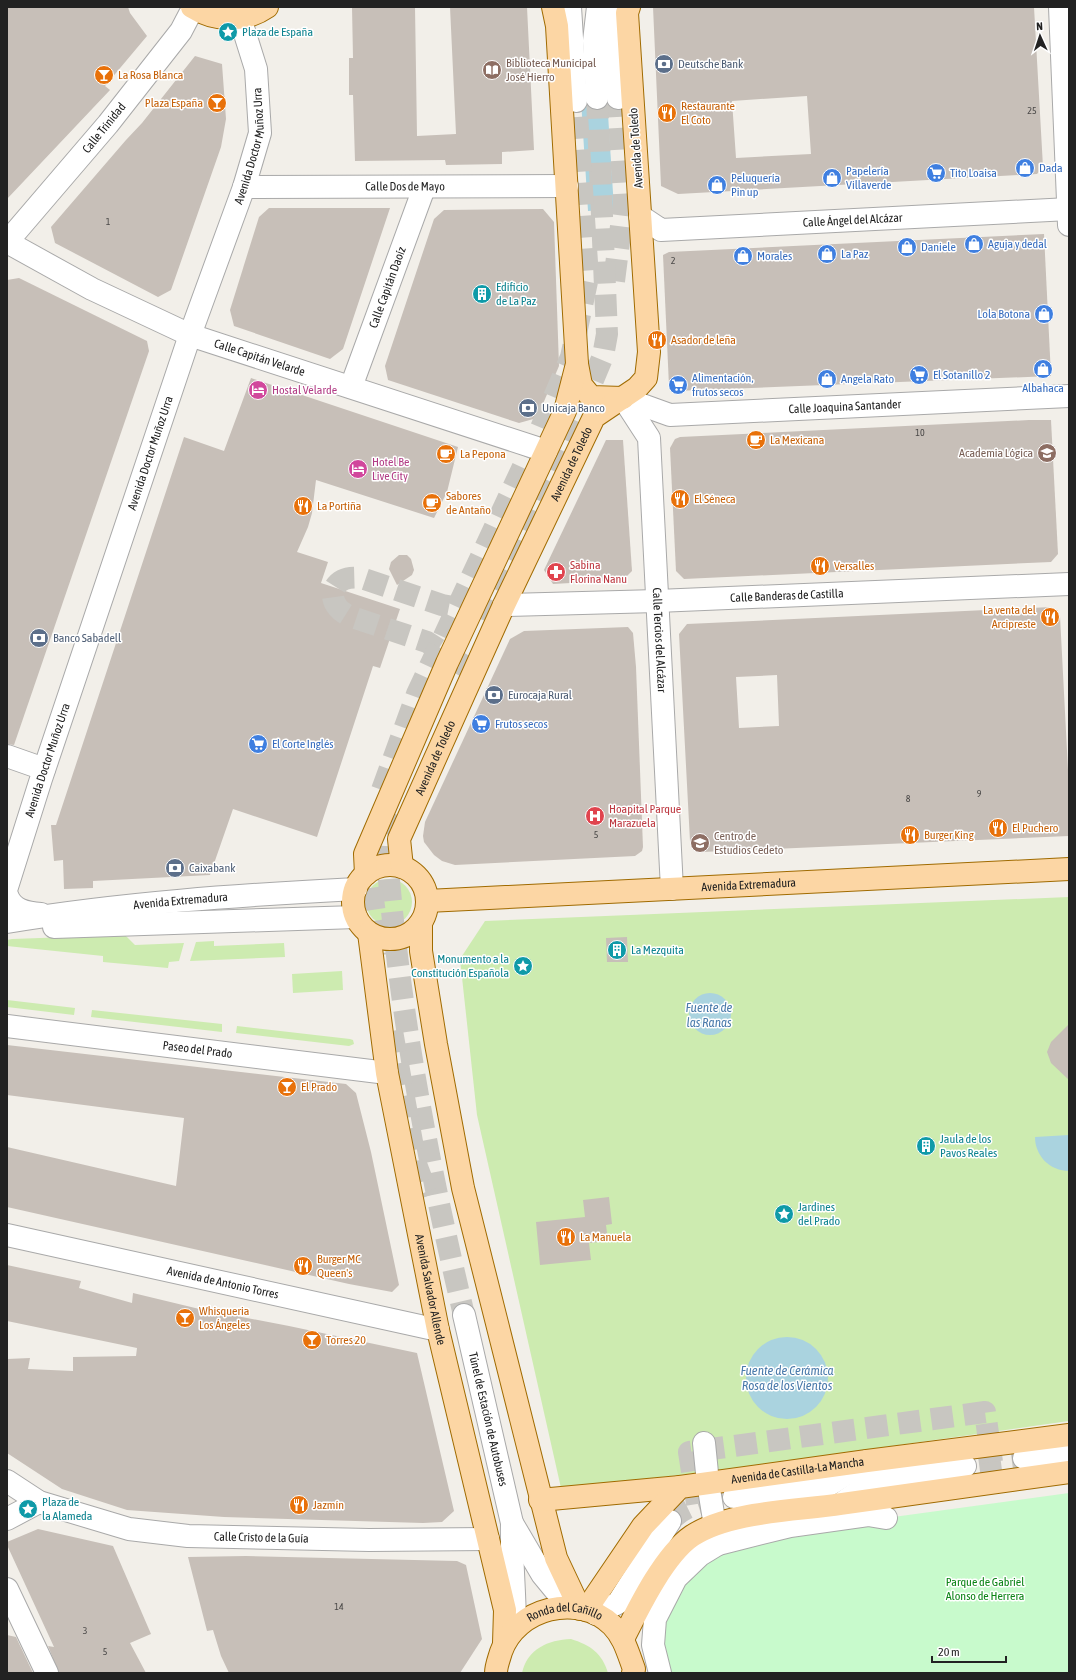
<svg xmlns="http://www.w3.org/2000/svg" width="1076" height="1680" font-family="'Asap Condensed',sans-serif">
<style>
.grass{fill:#cdebb0}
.park{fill:#c8facc}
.water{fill:#aad3df}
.building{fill:#c7bfb8;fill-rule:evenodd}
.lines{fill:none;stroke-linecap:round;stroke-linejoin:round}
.minor-tunnel{stroke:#c8c6c1;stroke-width:22;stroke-dasharray:22 11;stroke-linecap:butt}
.minor-casing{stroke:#a9a9a9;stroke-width:24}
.major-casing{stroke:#a06b00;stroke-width:24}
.minor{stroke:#fff;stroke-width:22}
.major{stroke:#fcd6a4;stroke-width:22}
.labels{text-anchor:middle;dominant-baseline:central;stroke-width:3;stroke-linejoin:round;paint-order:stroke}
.number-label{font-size:10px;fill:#4b4948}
.culture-label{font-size:12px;fill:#0d838f;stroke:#fff;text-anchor:start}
.education-label{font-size:12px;fill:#785e54;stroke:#fff;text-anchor:start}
.service-label{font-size:12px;fill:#4e5e75;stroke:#fff;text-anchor:start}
.food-label{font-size:12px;fill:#c56008;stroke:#fff;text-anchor:start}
.street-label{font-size:12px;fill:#222;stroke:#fff}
.shop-label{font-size:12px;fill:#366cbe;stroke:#fff;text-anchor:start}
.hotel-label{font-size:12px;fill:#b23c85;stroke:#fff;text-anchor:start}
.health-label{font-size:12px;fill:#be3a42;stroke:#fff;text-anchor:start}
.park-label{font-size:12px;fill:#0c8416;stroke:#fff}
.water-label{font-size:13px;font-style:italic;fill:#4a7aab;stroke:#fff}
</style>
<rect width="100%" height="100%" fill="#f2efe9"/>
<g class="grass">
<circle cx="389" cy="902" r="23"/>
<polygon points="1069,897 1069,1421 707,1472 561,1488 477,1115 460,959 485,921"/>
<polygon points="125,935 135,945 184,943 179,961 169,962 168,968 103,962 103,956 7,946 7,940 12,939"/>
<polygon points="214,941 214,946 284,943 285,957 190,961 196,942"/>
<polygon points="342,971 343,990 293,993 292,974"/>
<polygon points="7,1000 75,1008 74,1015 7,1007"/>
<polygon points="92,1010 222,1024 222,1032 91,1017"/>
<polygon points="237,1026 350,1039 353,1040 354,1044 349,1046 236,1033"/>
<path d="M 571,1639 C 590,1645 602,1653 608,1673 L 522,1673 C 527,1649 548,1640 571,1639 Z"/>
</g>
<polygon class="park" points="1069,1493 1069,1673 665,1673 660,1621 677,1584 722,1548 886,1518"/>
<g class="water">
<polygon points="607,98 614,209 588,211 581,100"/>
<circle cx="710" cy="1014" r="21"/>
<path d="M 1069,1135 L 1069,1171 C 1050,1171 1035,1156 1035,1137 Z"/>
<circle cx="787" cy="1378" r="41"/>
</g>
<g class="building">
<polygon points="7,7 128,7 130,13 147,36 105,86 110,90 7,199"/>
<polygon points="352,7 415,7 417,136 456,134 450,7 527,7 534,150 502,152 502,164 446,165 445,160 355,161 353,95 349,95 349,58 353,58"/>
<path d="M 653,7 L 1034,7 L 1043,167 L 1037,174 L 678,194 L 661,186 ZM 807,96 L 811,154 L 736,158 L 732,101 Z"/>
<polygon points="195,56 222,64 226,119 221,147 171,290 158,297 55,243 51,227 126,140 142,123"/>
<polygon points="269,208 390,208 343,349 330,359 234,326 230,310 259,217"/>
<polygon points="543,209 554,222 559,366 537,418 519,423 388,380 385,366 434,219 444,210"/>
<polygon points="1044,234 1051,376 675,391 669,386 663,255 669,252"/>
<polygon points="19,278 147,341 149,351 14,745 7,744 7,280"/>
<polygon points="251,378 458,447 447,492 434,518 316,480 312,513 308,527 297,552 328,562 321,583 400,609 380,668 373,666 317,837 233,809 210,875 93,881 93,888 64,889 63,860 54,861 51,825 56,825 184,437 224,451"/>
<polygon points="1029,420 1051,420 1058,554 1051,562 684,579 676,571 670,448 675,439 680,437"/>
<polygon points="606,440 623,440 632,571 623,580 553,584 544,570"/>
<polygon points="399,555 407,555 411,559 414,570 412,575 397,585 389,569 391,562"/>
<path d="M 1051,607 L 1060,616 L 1069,789 L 1069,836 L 702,852 L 693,847 L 690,841 L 679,634 L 687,624 ZM 777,675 L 779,726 L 739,728 L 736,677 Z"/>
<polygon points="628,627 633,633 636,667 643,847 642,851 635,856 455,865 442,861 434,855 424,842 423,836 425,822 510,639 524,631"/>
<polygon points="627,937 628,962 607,962 606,938"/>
<polygon points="1069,1024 1069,1080 1051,1063 1047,1052 1051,1042"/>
<polygon points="7,1045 346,1084 356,1093 371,1152 399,1285 392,1292 349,1284 7,1207 7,1147 176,1186 184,1118 7,1095"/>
<polygon points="609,1197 612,1224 606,1225 608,1241 589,1243 591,1260 540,1265 536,1222 585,1217 583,1200"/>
<polygon points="7,1265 81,1281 79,1288 132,1303 133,1293 216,1313 216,1312 289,1326 417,1353 454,1511 442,1522 423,1523 224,1517 127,1510 62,1489 7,1453 7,1359 30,1358 28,1369 73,1371 73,1357 136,1356 137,1348 7,1321"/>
<polygon points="38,1529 113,1546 151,1634 130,1643 146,1673 59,1673 48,1646 54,1647 7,1545 7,1542"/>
<polygon points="246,1556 457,1561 466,1565 482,1639 460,1673 229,1673 221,1656 213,1630 207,1631 188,1557"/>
<polygon points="7,1635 16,1637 33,1673 7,1673"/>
</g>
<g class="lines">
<g class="minor-tunnel">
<polyline points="614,281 624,203 618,98"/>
<polyline points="485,621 583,404 603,356 607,334 597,98"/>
<path d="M 466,667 L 427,642 L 349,616 C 322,602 331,574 361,578 L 442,605 L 472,611"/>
<polyline points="382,790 417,694 541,428 571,357 588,277 576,101"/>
<path d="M 398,815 L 388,840 L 387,856 C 399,1011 428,1164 464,1315"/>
<polyline points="373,855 371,886 381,955"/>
<polyline points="392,1031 416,1164 428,1196"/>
<polyline points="979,1464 1024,1458"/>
<polyline points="697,1504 689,1452 985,1412 992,1462"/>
<path d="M 670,1521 C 688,1502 710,1501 734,1497"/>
</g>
<g class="minor-casing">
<g id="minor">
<polyline points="570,7 576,101"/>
<polyline points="612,7 618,98"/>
<polyline points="1060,7 1069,225"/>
<path id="s1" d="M 193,8 L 181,31 L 108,124 L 7,242 L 92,289 L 190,335 L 546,451"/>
<polyline points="597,98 594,41 598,7"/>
<path id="s2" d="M 244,187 L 567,186"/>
<path id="s3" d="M 640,216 L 661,230 L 1069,209"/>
<path id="s4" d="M 351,387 L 424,188"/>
<path id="s5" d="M 623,398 L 649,438 L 672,889"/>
<path id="s6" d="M 623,398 L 670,415 L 1069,396"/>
<path id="s7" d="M 504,605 L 657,601 L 1069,584"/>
<polyline points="7,756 44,769"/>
<path id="s8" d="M 7,887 L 41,779 L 190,335 L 244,187 L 260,133 L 256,69 L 240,18"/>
<path d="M 7,895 C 12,910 26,913 41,914"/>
<path id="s9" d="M 7,922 C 122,903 239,895 356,889"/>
<polyline points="54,927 356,917"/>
<path id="s10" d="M 7,1026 L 387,1073"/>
<path id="s11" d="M 7,1235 L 438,1330"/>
<path id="s12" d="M 464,1315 L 512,1523 C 511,1558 515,1593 515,1628"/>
<polyline points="704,1443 708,1483 718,1544 790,1526 868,1515 886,1518"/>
<polyline points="1024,1458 1069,1453"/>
<path id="s13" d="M 7,1481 L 39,1502 L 129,1529 L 188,1536 L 369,1540 L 488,1539"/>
<polyline points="734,1497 829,1485 867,1461"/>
<polyline points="839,1505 876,1479 965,1466"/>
<polyline points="7,1519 39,1502"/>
<polyline points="512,1523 542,1574 556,1591 575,1608"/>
<polyline points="7,1589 47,1673"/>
<polyline points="596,1614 618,1603 670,1521"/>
<polyline points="660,1673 653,1645 655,1619 676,1578 700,1555 718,1544"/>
</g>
</g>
<g class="major-casing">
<g id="major">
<path d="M 192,7 C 214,21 244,23 267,7"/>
<polyline points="577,364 581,385 591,397 623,398"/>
<circle cx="390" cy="902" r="37"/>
<path id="s14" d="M 402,867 L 399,839 L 504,605 L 594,417 L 637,388 L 646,378 L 649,352 L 627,13 L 629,7"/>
<polyline points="366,874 365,854 447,663 565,411 577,364 557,26 553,7"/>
<path id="s15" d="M 427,901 L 1069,869"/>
<polyline points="421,923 421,951 436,1044 463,1188 556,1558 580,1609"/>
<path id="s16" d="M 369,933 L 387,1073 L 438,1330 L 505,1610 L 504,1643"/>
<polyline points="540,1500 680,1487"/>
<path id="s17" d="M 586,1610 L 643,1526 L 680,1487 L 867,1461 L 1069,1435"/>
<path d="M 623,1639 C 638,1609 664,1555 692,1536 C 730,1511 796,1511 841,1504 C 917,1494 993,1483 1069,1472"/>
<path id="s18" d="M 496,1673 C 496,1666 499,1659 501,1652 C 516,1608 578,1592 612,1625 C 624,1637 628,1653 634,1669 L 633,1673"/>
</g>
</g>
<use href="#minor" class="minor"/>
<use href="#major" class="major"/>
</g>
<defs>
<g id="sight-disc" transform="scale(1)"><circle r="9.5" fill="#0f9aa8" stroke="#fff"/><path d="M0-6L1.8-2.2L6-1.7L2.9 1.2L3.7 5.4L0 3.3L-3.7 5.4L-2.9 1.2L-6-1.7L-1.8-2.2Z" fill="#fff"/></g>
<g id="bank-disc" transform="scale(1)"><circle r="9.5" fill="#5c6f8a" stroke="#fff"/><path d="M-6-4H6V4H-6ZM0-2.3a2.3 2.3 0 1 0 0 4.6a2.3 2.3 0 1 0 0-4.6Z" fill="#fff"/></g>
<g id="library-disc" transform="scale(1)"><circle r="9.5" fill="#8d6e63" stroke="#fff"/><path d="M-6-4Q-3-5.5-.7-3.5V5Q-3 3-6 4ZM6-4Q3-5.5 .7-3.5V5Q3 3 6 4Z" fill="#fff"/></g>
<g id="bar-disc" transform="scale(1)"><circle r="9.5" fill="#e8710a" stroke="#fff"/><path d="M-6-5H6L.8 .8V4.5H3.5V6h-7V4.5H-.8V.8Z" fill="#fff"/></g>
<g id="restaurant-disc" transform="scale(1)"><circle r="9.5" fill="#e8710a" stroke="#fff"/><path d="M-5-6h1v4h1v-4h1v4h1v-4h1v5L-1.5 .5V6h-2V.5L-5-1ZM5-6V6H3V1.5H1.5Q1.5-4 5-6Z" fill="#fff"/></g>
<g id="shop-disc" transform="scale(1)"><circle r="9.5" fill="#3f7fe0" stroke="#fff"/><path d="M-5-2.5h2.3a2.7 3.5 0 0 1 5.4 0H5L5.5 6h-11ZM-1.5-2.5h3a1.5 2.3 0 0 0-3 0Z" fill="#fff"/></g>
<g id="supermarket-disc" transform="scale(1)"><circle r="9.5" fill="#3f7fe0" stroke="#fff"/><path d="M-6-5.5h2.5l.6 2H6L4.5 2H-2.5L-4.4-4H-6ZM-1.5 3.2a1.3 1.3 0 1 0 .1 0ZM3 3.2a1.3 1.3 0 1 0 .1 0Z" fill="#fff"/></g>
<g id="building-disc" transform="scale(1)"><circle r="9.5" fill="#0f9aa8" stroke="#fff"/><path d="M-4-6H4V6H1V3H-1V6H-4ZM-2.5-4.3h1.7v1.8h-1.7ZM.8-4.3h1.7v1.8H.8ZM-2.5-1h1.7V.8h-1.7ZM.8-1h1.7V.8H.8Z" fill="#fff"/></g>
<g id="hotel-disc" transform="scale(1)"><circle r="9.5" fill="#d1479c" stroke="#fff"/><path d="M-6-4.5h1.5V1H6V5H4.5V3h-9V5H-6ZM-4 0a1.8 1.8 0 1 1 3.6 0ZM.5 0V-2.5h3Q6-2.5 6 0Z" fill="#fff"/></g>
<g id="cafe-disc" transform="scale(1)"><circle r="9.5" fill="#e8710a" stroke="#fff"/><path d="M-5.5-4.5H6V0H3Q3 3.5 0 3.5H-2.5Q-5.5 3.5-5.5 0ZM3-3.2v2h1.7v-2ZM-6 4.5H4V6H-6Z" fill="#fff"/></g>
<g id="school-disc" transform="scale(1)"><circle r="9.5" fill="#8d6e63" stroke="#fff"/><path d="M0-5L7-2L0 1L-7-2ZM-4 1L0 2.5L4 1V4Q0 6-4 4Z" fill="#fff"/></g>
<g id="pharmacy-disc" transform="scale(1)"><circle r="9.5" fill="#e0444e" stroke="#fff"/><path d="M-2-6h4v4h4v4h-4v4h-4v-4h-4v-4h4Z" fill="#fff"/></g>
<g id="hospital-disc" transform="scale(1)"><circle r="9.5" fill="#e0444e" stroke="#fff"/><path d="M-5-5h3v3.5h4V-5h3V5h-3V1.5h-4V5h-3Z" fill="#fff"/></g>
</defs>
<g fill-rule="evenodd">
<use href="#sight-disc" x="228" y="32"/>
<use href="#bank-disc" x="664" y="64"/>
<use href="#library-disc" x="492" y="70"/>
<use href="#bar-disc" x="104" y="75"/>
<use href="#bar-disc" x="217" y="103"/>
<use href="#restaurant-disc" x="667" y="113"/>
<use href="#shop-disc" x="1025" y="168"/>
<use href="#supermarket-disc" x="936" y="173"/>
<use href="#shop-disc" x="832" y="178"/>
<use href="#shop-disc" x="717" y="185"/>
<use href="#shop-disc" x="974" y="244"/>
<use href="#shop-disc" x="907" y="247"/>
<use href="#shop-disc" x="827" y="254"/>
<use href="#shop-disc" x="743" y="256"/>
<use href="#building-disc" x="482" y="294"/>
<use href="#shop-disc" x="1044" y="314"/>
<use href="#restaurant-disc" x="657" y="340"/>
<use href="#shop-disc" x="1043" y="369"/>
<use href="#supermarket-disc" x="919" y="375"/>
<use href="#shop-disc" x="827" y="379"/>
<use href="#supermarket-disc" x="678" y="385"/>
<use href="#hotel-disc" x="258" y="390"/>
<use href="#bank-disc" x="528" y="408"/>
<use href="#cafe-disc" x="756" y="440"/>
<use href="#school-disc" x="1047" y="453"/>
<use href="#cafe-disc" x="446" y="454"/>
<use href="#hotel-disc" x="358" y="469"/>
<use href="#restaurant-disc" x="680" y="499"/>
<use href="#cafe-disc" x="432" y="503"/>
<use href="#restaurant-disc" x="303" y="506"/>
<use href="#restaurant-disc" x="820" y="566"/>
<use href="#pharmacy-disc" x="556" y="572"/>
<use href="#restaurant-disc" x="1050" y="617"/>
<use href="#bank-disc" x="39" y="638"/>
<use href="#bank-disc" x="494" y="695"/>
<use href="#supermarket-disc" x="481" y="724"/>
<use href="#supermarket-disc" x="258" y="744"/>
<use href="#hospital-disc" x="595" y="816"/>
<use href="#restaurant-disc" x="998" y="828"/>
<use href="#restaurant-disc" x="910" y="835"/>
<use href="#school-disc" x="700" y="843"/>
<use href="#bank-disc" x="175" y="868"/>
<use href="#building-disc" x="617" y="950"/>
<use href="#sight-disc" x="523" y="966"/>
<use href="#bar-disc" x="287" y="1087"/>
<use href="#building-disc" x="926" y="1146"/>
<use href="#sight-disc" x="784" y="1214"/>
<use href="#restaurant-disc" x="566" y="1237"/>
<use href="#restaurant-disc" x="303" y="1266"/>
<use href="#bar-disc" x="185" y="1318"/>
<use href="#bar-disc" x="312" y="1340"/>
<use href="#restaurant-disc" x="299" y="1505"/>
<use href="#sight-disc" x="28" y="1509"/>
</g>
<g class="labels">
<g class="number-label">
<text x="1032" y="110">25</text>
<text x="108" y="221">1</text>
<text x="673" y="260">2</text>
<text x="920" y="432">10</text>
<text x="979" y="793">9</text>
<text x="908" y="798">8</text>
<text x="596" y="834">5</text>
<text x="339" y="1606">14</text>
<text x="85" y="1630">3</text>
<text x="105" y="1651">5</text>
</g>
<g class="culture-label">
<text x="242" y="32">Plaza de España</text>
<text x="496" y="287">Edificio<tspan x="496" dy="14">de La Paz</tspan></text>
<text x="631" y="950">La Mezquita</text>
<text x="509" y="959" text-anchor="end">Monumento a la<tspan x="509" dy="14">Constitución Española</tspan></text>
<text x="940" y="1139">Jaula de los<tspan x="940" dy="14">Pavos Reales</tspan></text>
<text x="798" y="1207">Jardines<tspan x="798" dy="14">del Prado</tspan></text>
<text x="42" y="1502">Plaza de<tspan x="42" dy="14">la Alameda</tspan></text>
</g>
<g class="education-label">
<text x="506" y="63">Biblioteca Municipal<tspan x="506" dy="14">José Hierro</tspan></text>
<text x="1033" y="453" text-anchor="end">Academia Lógica</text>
<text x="714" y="836">Centro de<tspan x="714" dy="14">Estudios Cedeto</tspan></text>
</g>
<g class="service-label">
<text x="678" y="64">Deutsche Bank</text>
<text x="542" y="408">Unicaja Banco</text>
<text x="53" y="638">Banco Sabadell</text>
<text x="508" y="695">Eurocaja Rural</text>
<text x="189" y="868">Caixabank</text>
</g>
<g class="food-label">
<text x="118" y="75">La Rosa Blanca</text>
<text x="203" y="103" text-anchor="end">Plaza España</text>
<text x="681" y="106">Restaurante<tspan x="681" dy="14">El Coto</tspan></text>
<text x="671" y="340">Asador de leña</text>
<text x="770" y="440">La Mexicana</text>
<text x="460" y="454">La Pepona</text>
<text x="446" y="496">Sabores<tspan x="446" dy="14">de Antaño</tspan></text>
<text x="694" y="499">El Séneca</text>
<text x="317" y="506">La Portiña</text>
<text x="834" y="566">Versalles</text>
<text x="1036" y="610" text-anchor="end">La venta del<tspan x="1036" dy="14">Arcipreste</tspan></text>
<text x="1012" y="828">El Puchero</text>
<text x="924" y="835">Burger King</text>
<text x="301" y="1087">El Prado</text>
<text x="580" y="1237">La Manuela</text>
<text x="317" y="1259">Burger MC<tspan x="317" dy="14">Queen's</tspan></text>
<text x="199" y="1311">Whisqueria<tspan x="199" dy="14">Los Ángeles</tspan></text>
<text x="326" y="1340">Torres 20</text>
<text x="313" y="1505">Jazmín</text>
</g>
<g class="street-label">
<text transform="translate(104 128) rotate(-51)">Calle Trinidad</text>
<text stroke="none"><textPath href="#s8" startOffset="781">Avenida Doctor Muñoz Urra</textPath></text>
<text transform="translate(636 148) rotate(-94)">Avenida de Toledo</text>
<text stroke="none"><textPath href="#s2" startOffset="161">Calle Dos de Mayo</textPath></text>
<text stroke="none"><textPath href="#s3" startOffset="217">Calle Ángel del Alcázar</textPath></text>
<text stroke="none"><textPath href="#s4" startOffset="106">Calle Capitán Daoíz</textPath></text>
<text stroke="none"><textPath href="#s1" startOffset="578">Calle Capitán Velarde</textPath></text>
<text stroke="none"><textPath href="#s6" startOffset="225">Calle Joaquina Santander</textPath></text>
<text stroke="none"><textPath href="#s8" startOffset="457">Avenida Doctor Muñoz Urra</textPath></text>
<text stroke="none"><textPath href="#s14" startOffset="441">Avenida de Toledo</textPath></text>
<text stroke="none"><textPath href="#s7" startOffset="283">Calle Banderas de Castilla</textPath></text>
<text stroke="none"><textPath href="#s5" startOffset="250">Calle Tercios del Alcázar</textPath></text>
<text stroke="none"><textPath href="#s14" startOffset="117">Avenida de Toledo</textPath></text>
<text stroke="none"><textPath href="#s8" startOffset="133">Avenida Doctor Muñoz Urra</textPath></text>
<text stroke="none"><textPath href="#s15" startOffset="322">Avenida Extremadura</textPath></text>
<text stroke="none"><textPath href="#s9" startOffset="175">Avenida Extremadura</textPath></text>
<text stroke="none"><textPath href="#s10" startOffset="192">Paseo del Prado</textPath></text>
<text stroke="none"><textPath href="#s11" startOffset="221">Avenida de Antonio Torres</textPath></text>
<text stroke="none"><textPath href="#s16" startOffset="362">Avenida Salvador Allende</textPath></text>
<text stroke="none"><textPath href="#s12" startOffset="107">Túnel de Estación de Autobuses</textPath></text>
<text stroke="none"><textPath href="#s17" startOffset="274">Avenida de Castilla-La Mancha</textPath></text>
<text stroke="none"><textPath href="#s13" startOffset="265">Calle Cristo de la Guía</textPath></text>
<text stroke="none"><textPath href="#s18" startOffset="104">Ronda del Cañillo</textPath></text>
</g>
<g class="shop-label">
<text x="1039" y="168">Dada</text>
<text x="846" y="171">Papelería<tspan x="846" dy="14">Villaverde</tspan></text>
<text x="950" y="173">Tito Loaisa</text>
<text x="731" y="178">Peluquería<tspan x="731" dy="14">Pin up</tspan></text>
<text x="988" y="244">Aguja y dedal</text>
<text x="921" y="247">Daniele</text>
<text x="841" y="254">La Paz</text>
<text x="757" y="256">Morales</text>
<text x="1030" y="314" text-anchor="end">Lola Botona</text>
<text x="933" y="375">El Sotanillo 2</text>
<text x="692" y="378">Alimentación,<tspan x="692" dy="14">frutos secos</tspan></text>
<text x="841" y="379">Angela Rato</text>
<text x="1043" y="388" text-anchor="middle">Albahaca</text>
<text x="495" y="724">Frutos secos</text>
<text x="272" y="744">El Corte Inglés</text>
</g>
<g class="hotel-label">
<text x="272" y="390">Hostal Velarde</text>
<text x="372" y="462">Hotel Be<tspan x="372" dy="14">Live City</tspan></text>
</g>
<g class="health-label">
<text x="570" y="565">Sabina<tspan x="570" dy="14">Florina Nanu</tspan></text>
<text x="609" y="809">Hoapital Parque<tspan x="609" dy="14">Marazuela</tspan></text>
</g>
<g class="park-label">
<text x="985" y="1582">Parque de Gabriel<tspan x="985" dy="14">Alonso de Herrera</tspan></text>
</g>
<g class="water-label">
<text x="709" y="1007">Fuente de<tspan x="709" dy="15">las Ranas</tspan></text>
<text x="787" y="1370">Fuente de Cerámica<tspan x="787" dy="15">Rosa de los Vientos</tspan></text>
</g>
</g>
<rect width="1076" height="1680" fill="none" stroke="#222222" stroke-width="16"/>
<g transform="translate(1040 36) rotate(357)" stroke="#ffffff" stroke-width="3" paint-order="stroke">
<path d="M0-3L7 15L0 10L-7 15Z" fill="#222222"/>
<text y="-6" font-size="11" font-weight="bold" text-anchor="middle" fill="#222222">N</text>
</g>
<path d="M932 1656v6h74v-6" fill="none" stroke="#222222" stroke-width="2"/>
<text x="938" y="1656" font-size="12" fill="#222222" stroke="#ffffff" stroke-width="3" paint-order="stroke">20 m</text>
</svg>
